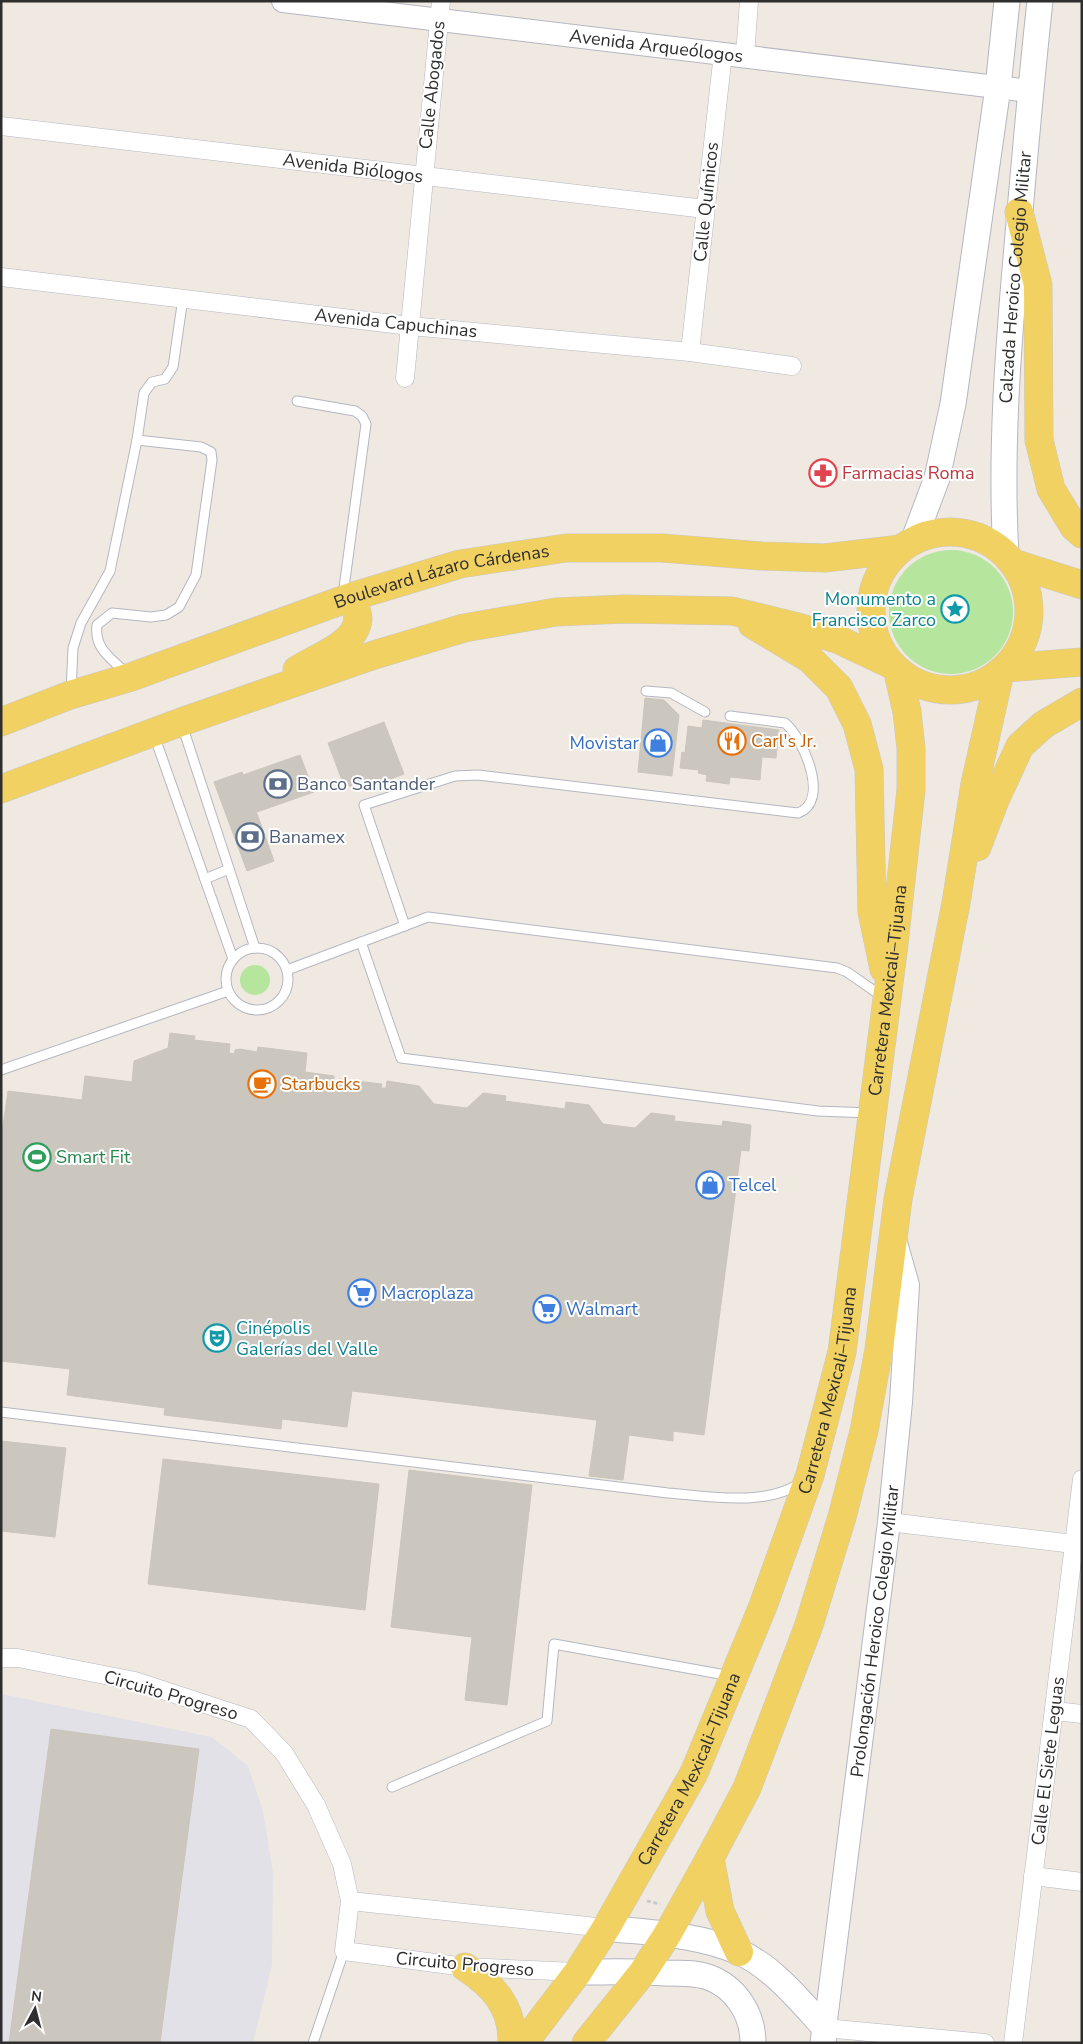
<svg xmlns="http://www.w3.org/2000/svg" width="1083" height="2044" font-family="'Nunito Sans',sans-serif">
<style>
.industrial{fill:#e3e1e8}
.green{fill:#b6e59e}
.building{fill:#cbc7bf;stroke:#cbc5ba}
.lines{fill:none;stroke-linecap:round;stroke-linejoin:round}
.service-casing{stroke:#b4b7c1;stroke-width:11}
.minor-casing{stroke:#b4b7c1;stroke-width:19}
.tertiary-casing{stroke:#b4b7c1;stroke-width:24}
.secondary-casing{stroke:#b4b7c1;stroke-width:27}
.primary-casing{stroke:#c9c9c9;stroke-width:29}
.path{stroke:#c9c9c9;stroke-width:3;stroke-dasharray:4 2.5;stroke-linecap:butt}
.service{stroke:#fff;stroke-width:9}
.minor{stroke:#fff;stroke-width:18}
.tertiary{stroke:#fff;stroke-width:22}
.secondary{stroke:#fff;stroke-width:25}
.primary{stroke:#f2d163;stroke-width:28}
.labels{text-anchor:middle;dominant-baseline:central;stroke-width:4;stroke-linejoin:round;paint-order:stroke}
.street-label{font-size:18px;fill:#2e2e2e;stroke:#fff}
.health-label{font-size:18px;fill:#be3a42;stroke:#fff;text-anchor:start}
.culture-label{font-size:18px;fill:#0d838f;stroke:#fff;text-anchor:end}
.food-label{font-size:18px;fill:#c56008;stroke:#fff;text-anchor:start}
.shop-label{font-size:18px;fill:#366cbe;stroke:#fff;text-anchor:start}
.service-label{font-size:18px;fill:#4e5e75;stroke:#fff;text-anchor:start}
.leisure-label{font-size:18px;fill:#27864d;stroke:#fff;text-anchor:start}
</style>
<rect width="100%" height="100%" fill="#efe9e1"/>
<polygon class="industrial" points="1,1694 212,1737 248,1766 263,1811 273,1873 272,1965 253,2043 1,2043"/>
<g class="green">
<circle cx="951" cy="612" r="62"/>
<circle cx="255" cy="980" r="15"/>
</g>
<g class="building">
<polygon points="645,698 664,700 679,715 672,776 638,772"/>
<polygon points="703,720 779,730 776,758 762,757 760,780 730,777 729,784 706,781 707,775 698,773 699,770 680,768 682,752 685,753 688,726 702,728"/>
<polygon points="384,722 404,774 360,791 343,783 328,743"/>
<polygon points="300,755 314,792 257,812 243,775"/>
<polygon points="242,772 274,861 247,871 214,782"/>
<polygon points="170,1033 195,1036 194,1040 230,1044 229,1053 234,1054 235,1050 240,1049 257,1052 258,1047 307,1053 305,1072 334,1076 334,1082 339,1083 339,1079 382,1084 381,1088 386,1088 387,1081 419,1086 434,1104 467,1108 483,1093 506,1096 505,1101 565,1109 566,1102 589,1105 603,1124 635,1128 651,1113 675,1116 674,1121 722,1126 723,1121 751,1125 749,1151 741,1150 704,1435 673,1431 673,1441 629,1435 623,1480 589,1476 597,1420 352,1391 347,1427 282,1419 281,1429 164,1415 165,1408 67,1395 70,1369 1,1361 1,1126 3,1126 8,1091 82,1100 85,1076 132,1082 134,1061 168,1048"/>
<polygon points="1,1441 66,1448 55,1537 1,1531"/>
<polygon points="163,1459 379,1484 365,1610 148,1584"/>
<polygon points="409,1470 532,1485 507,1705 465,1700 472,1637 391,1627"/>
<polygon points="51,1729 199,1749 160,2043 9,2043"/>
</g>
<g class="lines">
<g class="service-casing">
<g id="service">
<polyline points="297,401 355,411 362,416 366,424 343,595"/>
<path d="M 126,673 C 111,658 94,649 97,625 L 112,613 L 151,617 L 166,615 L 179,607 L 196,575 L 212,460 L 211,452 L 201,447 L 137,440"/>
<polyline points="646,691 671,693 705,712"/>
<polyline points="71,692 73,648 81,623 110,571 137,440 144,393 152,382 165,379 173,367 183,298"/>
<polyline points="182,725 255,948"/>
<polyline points="154,735 233,959"/>
<polyline points="205,879 229,869"/>
<path d="M 405,926 L 364,805 L 455,776 L 478,775 L 798,813 C 831,801 803,738 785,723 L 730,716"/>
<polyline points="361,942 401,1058 818,1111 870,1113"/>
<circle cx="257" cy="979" r="31"/>
<polyline points="287,970 428,917 837,968 847,972 883,997"/>
<polyline points="1,1070 228,991"/>
<path d="M 1,1412 L 668,1493 C 708,1496 766,1507 800,1483"/>
<polyline points="392,1787 547,1721 554,1644 731,1676"/>
<polyline points="313,2043 344,1951"/>
</g>
</g>
<g class="minor-casing">
<g id="minor">
<polyline points="745,56 749,1"/>
<polyline points="1,126 705,209"/>
<polyline points="1,277 410,326 690,352 792,366"/>
<polyline points="690,352 723,53"/>
<polyline points="405,378 441,1"/>
<polyline points="889,1522 1082,1545"/>
<polyline points="1,1658 18,1658 135,1681 251,1719 284,1753 316,1805 342,1864 350,1901 344,1951 465,1967 578,1972"/>
<polyline points="1055,1711 1082,1714"/>
<polyline points="1033,1876 1082,1882"/>
<polyline points="350,1901 606,1928"/>
<polyline points="825,2028 985,2043"/>
<polyline points="1013,2043 1082,1479"/>
</g>
</g>
<g class="tertiary-casing">
<g id="tertiary">
<path id="s1" d="M 283,1 L 1030,91"/>
<path id="s2" d="M 825,2028 L 889,1522 L 901,1402 L 908,1285 L 895,1239"/>
</g>
</g>
<g class="secondary-casing">
<g id="secondary">
<polyline points="913,542 937,478 953,404 998,87 1007,1"/>
<path id="s3" d="M 1006,556 C 1000,452 1008,349 1017,246 C 1024,164 1031,83 1040,1"/>
<path d="M 606,1928 C 650,1933 698,1934 739,1952 C 773,1967 800,2001 825,2028 L 823,2043"/>
<path d="M 578,1972 C 607,1972 637,1971 666,1973 C 680,1973 696,1973 708,1977 C 736,1987 753,2014 753,2043"/>
</g>
</g>
<g class="primary-casing">
<g id="primary">
<polyline points="1019,212 1038,285 1039,440 1051,489 1074,527 1082,534"/>
<circle cx="950" cy="611" r="79"/>
<polyline points="1013,563 1082,585"/>
<polyline points="752,624 810,659 839,688 857,724 869,769 872,912 884,969"/>
<polyline points="1005,668 1082,662"/>
<path d="M 297,670 C 316,657 356,645 358,619 C 358,612 354,604 351,597"/>
<path id="s4" d="M 1,722 L 70,695 L 131,677 L 351,597 L 460,564 L 566,548 L 662,548 L 761,556 L 825,558 L 901,549"/>
<polyline points="1,789 181,722 374,655 464,628 556,612 625,609 732,611 794,626 837,639 890,664"/>
<polyline points="977,847 995,800 1020,746 1043,725 1082,702"/>
<polyline points="710,1858 720,1911 739,1952"/>
<path d="M 465,1967 C 493,1985 513,2007 512,2043"/>
<path id="s5" d="M 524,2043 L 578,1972 L 606,1928 L 694,1773 L 763,1606 L 810,1475 L 842,1352 L 894,944 L 911,790 L 911,748 L 907,712 L 898,672"/>
<polyline points="586,2043 643,1972 667,1935 710,1858 747,1788 809,1625 842,1517 864,1431 879,1349 898,1199 956,903 975,784 1000,672"/>
</g>
</g>
<polyline class="path" points="647,1901 660,1904"/>
<use href="#service" class="service"/>
<use href="#minor" class="minor"/>
<use href="#tertiary" class="tertiary"/>
<use href="#secondary" class="secondary"/>
<use href="#primary" class="primary"/>
</g>
<defs>
<g id="pharmacy-ring" transform="scale(1.4375)"><circle r="9.5" fill="#fff" stroke="#e0444e" stroke-width="1.5"/><path d="M-2-6h4v4h4v4h-4v4h-4v-4h-4v-4h4Z" fill="#e0444e"/></g>
<g id="sight-ring" transform="scale(1.4375)"><circle r="9.5" fill="#fff" stroke="#0f9aa8" stroke-width="1.5"/><path d="M0-6L1.8-2.2L6-1.7L2.9 1.2L3.7 5.4L0 3.3L-3.7 5.4L-2.9 1.2L-6-1.7L-1.8-2.2Z" fill="#0f9aa8"/></g>
<g id="restaurant-ring" transform="scale(1.4375)"><circle r="9.5" fill="#fff" stroke="#e8710a" stroke-width="1.5"/><path d="M-5-6h1v4h1v-4h1v4h1v-4h1v5L-1.5 .5V6h-2V.5L-5-1ZM5-6V6H3V1.5H1.5Q1.5-4 5-6Z" fill="#e8710a"/></g>
<g id="shop-ring" transform="scale(1.4375)"><circle r="9.5" fill="#fff" stroke="#3f7fe0" stroke-width="1.5"/><path d="M-5-2.5h2.3a2.7 3.5 0 0 1 5.4 0H5L5.5 6h-11ZM-1.5-2.5h3a1.5 2.3 0 0 0-3 0Z" fill="#3f7fe0"/></g>
<g id="bank-ring" transform="scale(1.4375)"><circle r="9.5" fill="#fff" stroke="#5c6f8a" stroke-width="1.5"/><path d="M-6-4H6V4H-6ZM0-2.3a2.3 2.3 0 1 0 0 4.6a2.3 2.3 0 1 0 0-4.6Z" fill="#5c6f8a"/></g>
<g id="cafe-ring" transform="scale(1.4375)"><circle r="9.5" fill="#fff" stroke="#e8710a" stroke-width="1.5"/><path d="M-5.5-4.5H6V0H3Q3 3.5 0 3.5H-2.5Q-5.5 3.5-5.5 0ZM3-3.2v2h1.7v-2ZM-6 4.5H4V6H-6Z" fill="#e8710a"/></g>
<g id="stadium-ring" transform="scale(1.4375)"><circle r="9.5" fill="#fff" stroke="#2e9e5b" stroke-width="1.5"/><path d="M0-5a6.5 5 0 1 0 0 10a6.5 5 0 1 0 0-10ZM-3.5-1.8h7v3.6h-7Z" fill="#2e9e5b"/></g>
<g id="supermarket-ring" transform="scale(1.4375)"><circle r="9.5" fill="#fff" stroke="#3f7fe0" stroke-width="1.5"/><path d="M-6-5.5h2.5l.6 2H6L4.5 2H-2.5L-4.4-4H-6ZM-1.5 3.2a1.3 1.3 0 1 0 .1 0ZM3 3.2a1.3 1.3 0 1 0 .1 0Z" fill="#3f7fe0"/></g>
<g id="theatre-ring" transform="scale(1.4375)"><circle r="9.5" fill="#fff" stroke="#0f9aa8" stroke-width="1.5"/><path d="M-5-5.5Q0-4 5-5.5V0Q5 5 0 6Q-5 5-5 0ZM-3.3-2.5H-1v1.5H-3.3ZM1-2.5H3.3v1.5H1ZM-2.8 1Q0 5.5 2.8 1Z" fill="#0f9aa8"/></g>
</defs>
<g fill-rule="evenodd">
<use href="#pharmacy-ring" x="823" y="473"/>
<use href="#sight-ring" x="955" y="609"/>
<use href="#restaurant-ring" x="732" y="741"/>
<use href="#shop-ring" x="658" y="743"/>
<use href="#bank-ring" x="278" y="784"/>
<use href="#bank-ring" x="250" y="837"/>
<use href="#cafe-ring" x="262" y="1084"/>
<use href="#stadium-ring" x="37" y="1157"/>
<use href="#shop-ring" x="710" y="1185"/>
<use href="#supermarket-ring" x="362" y="1293"/>
<use href="#supermarket-ring" x="547" y="1309"/>
<use href="#theatre-ring" x="217" y="1338"/>
</g>
<g class="labels">
<g class="street-label">
<text stroke="none"><textPath href="#s1" startOffset="376">Avenida Arqueólogos</textPath></text>
<text transform="translate(432 85) rotate(-84)">Calle Abogados</text>
<text transform="translate(353 168) rotate(7)">Avenida Biólogos</text>
<text transform="translate(706 202) rotate(-84)">Calle Químicos</text>
<text stroke="none"><textPath href="#s3" startOffset="279">Calzada Heroico Colegio Militar</textPath></text>
<text transform="translate(396 323) rotate(6)">Avenida Capuchinas</text>
<text stroke="none"><textPath href="#s4" startOffset="465">Boulevard Lázaro Cárdenas</textPath></text>
<text stroke="none"><textPath href="#s5" startOffset="1131">Carretera Mexicali–Tijuana</textPath></text>
<text stroke="none"><textPath href="#s5" startOffset="726">Carretera Mexicali–Tijuana</textPath></text>
<text stroke="none"><textPath href="#s2" startOffset="400">Prolongación Heroico Colegio Militar</textPath></text>
<text transform="translate(171 1695) rotate(16)">Circuito Progreso</text>
<text transform="translate(1048 1761) rotate(-83)">Calle El Siete Leguas</text>
<text stroke="none"><textPath href="#s5" startOffset="321">Carretera Mexicali–Tijuana</textPath></text>
<text transform="translate(465 1964) rotate(5)">Circuito Progreso</text>
</g>
<g class="health-label">
<text x="842" y="473">Farmacias Roma</text>
</g>
<g class="culture-label">
<text x="936" y="599">Monumento a<tspan x="936" dy="21">Francisco Zarco</tspan></text>
<text x="236" y="1328" text-anchor="start">Cinépolis<tspan x="236" dy="21">Galerías del Valle</tspan></text>
</g>
<g class="food-label">
<text x="751" y="741">Carl's Jr.</text>
<text x="281" y="1084">Starbucks</text>
</g>
<g class="shop-label">
<text x="639" y="743" text-anchor="end">Movistar</text>
<text x="729" y="1185">Telcel</text>
<text x="381" y="1293">Macroplaza</text>
<text x="566" y="1309">Walmart</text>
</g>
<g class="service-label">
<text x="297" y="784">Banco Santander</text>
<text x="269" y="837">Banamex</text>
</g>
<g class="leisure-label">
<text x="56" y="1157">Smart Fit</text>
</g>
</g>
<rect width="1083" height="2044" fill="none" stroke="#2e2e2e" stroke-width="5"/>
<g transform="translate(35 2009) rotate(7)" stroke="#ffffff" stroke-width="4" paint-order="stroke">
<path d="M0-4L9 19L0 12L-9 19Z" fill="#2e2e2e"/>
<text y="-8" font-size="14" font-weight="bold" text-anchor="middle" fill="#2e2e2e">N</text>
</g>
</svg>
